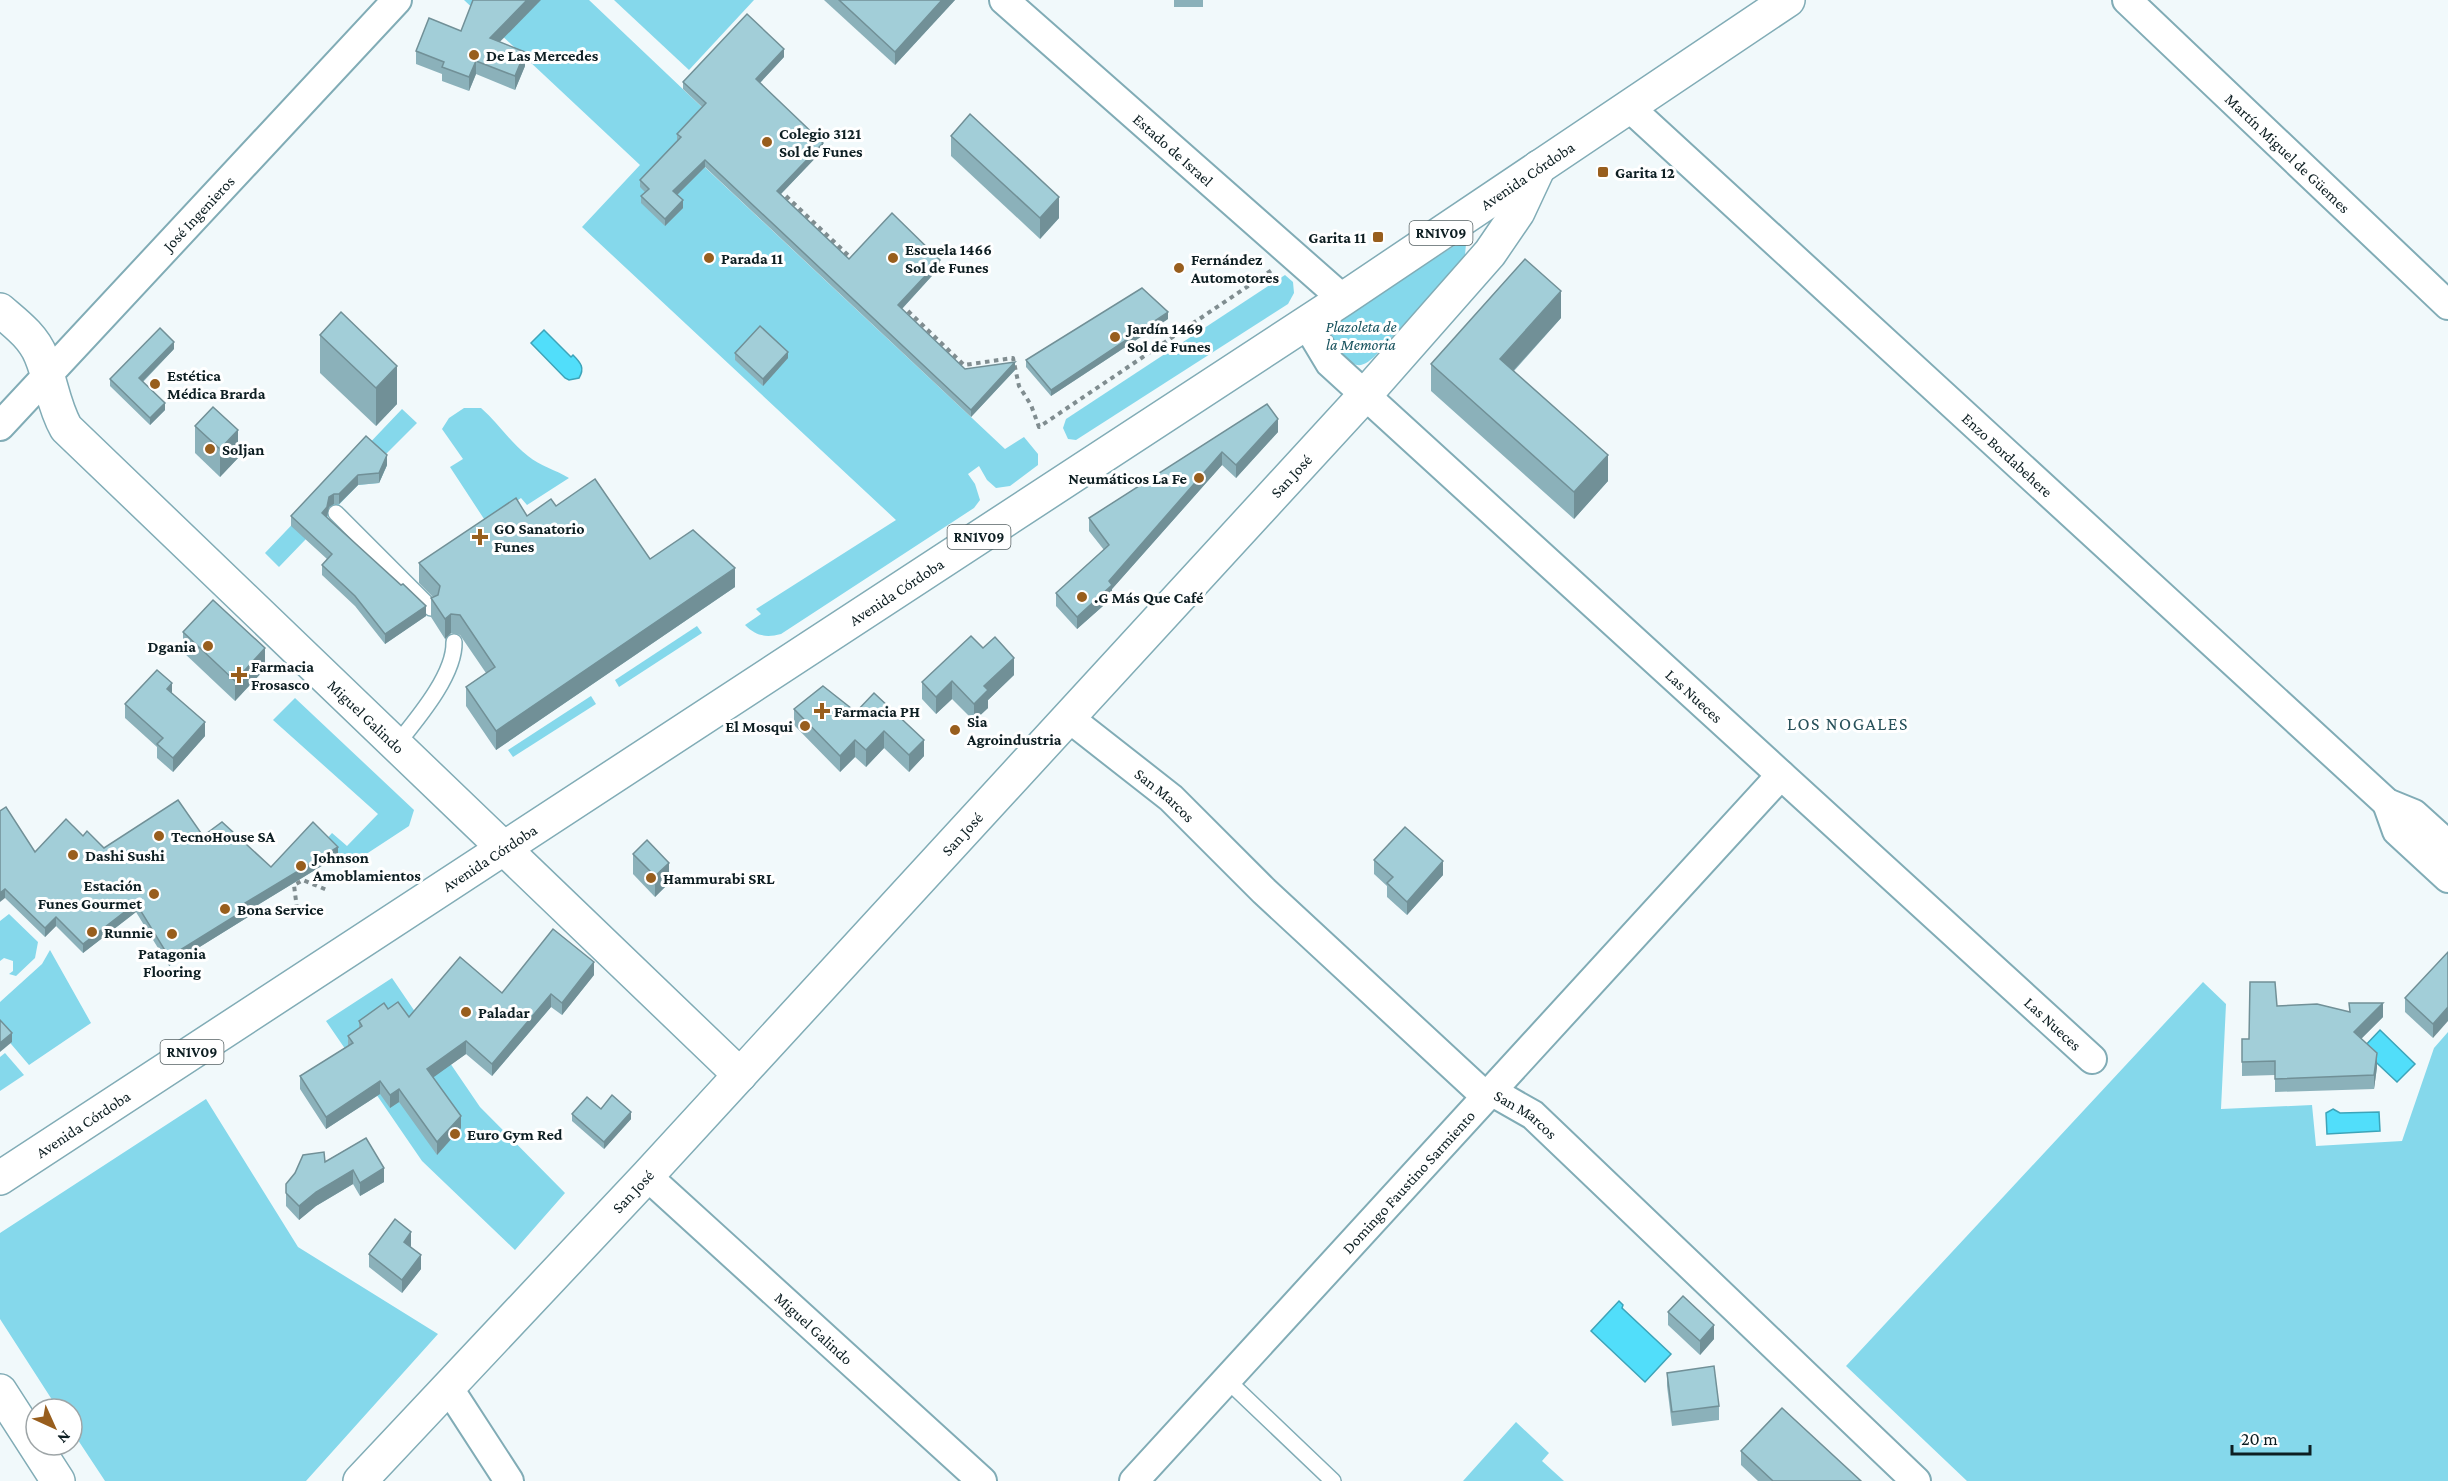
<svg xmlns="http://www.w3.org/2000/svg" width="2448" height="1481" font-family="'Crimson Pro',serif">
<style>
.green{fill:#85d8eb}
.water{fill:#51defa;stroke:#3da4b9;stroke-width:1.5}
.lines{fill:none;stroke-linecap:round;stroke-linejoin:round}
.lane-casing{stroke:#81acb6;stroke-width:18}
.street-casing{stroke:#81acb6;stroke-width:32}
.secondary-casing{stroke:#81acb6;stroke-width:36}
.primary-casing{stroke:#81acb6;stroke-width:36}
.path{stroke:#808d90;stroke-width:4;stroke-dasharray:4.5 4.5;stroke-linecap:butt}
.lane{stroke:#fff;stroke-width:15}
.street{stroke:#fff;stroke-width:28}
.secondary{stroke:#fff;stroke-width:33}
.primary{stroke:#fff;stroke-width:33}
.wall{fill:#8bb1ba}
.shaded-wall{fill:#719097}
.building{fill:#a2ced8;stroke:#719097;stroke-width:1.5}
.poi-dot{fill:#985e1d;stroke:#fff;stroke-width:2}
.labels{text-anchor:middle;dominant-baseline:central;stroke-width:6;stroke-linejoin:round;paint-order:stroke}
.shield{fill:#fff;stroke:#566264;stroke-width:1.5}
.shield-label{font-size:15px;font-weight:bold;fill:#0d1e22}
.poi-label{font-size:16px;font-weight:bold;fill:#0d1e22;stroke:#fff;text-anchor:start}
.street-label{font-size:16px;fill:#0d1e22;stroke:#fff}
.park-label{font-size:16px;font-style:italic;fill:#17525d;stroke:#fff}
.neighbourhood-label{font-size:18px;letter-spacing:1.5px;fill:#28515a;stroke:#fff}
</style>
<rect width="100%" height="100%" fill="#f1f9fb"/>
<g class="green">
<path d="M 464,0 L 589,0 L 706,111 L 678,142 L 1005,449 L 1024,437 L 1038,454 L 1038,465 L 1010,486 L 996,488 L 987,480 L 979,466 L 968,474 L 975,484 L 980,500 L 974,508 L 781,634 C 766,638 756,636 745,625 L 761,614 L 756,609 L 896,520 L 582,227 L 640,165 Z"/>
<polygon points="614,0 754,0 689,70"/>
<path d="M 1466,244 L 1465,255 L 1455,268 L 1374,357 C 1369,361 1364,366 1357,365 C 1341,362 1326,339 1334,324 L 1454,246 Z"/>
<polygon points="1285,275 1293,282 1294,293 1288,304 1076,440 1068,439 1063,428 1066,419"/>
<path d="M 464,408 L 481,408 C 498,423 510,442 528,456 C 540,466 556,470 569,478 L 527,505 L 521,498 L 486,522 L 450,467 L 463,459 L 442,429 L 449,418 Z"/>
<polygon points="402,409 417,423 381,459 387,465 379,483 358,485 279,567 265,553"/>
<polygon points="697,626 702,633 619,687 615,680"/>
<polygon points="591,696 596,704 513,757 508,750"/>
<polygon points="295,698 414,810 409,826 348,866 324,842 332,833 347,846 378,814 273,720"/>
<polygon points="9,914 38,942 35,958 16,976 9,974 13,971 13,961 4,958 0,961 0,921"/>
<polygon points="50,950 91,1023 29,1065 0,1031 0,1002 42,964"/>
<polygon points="392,978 480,1107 565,1193 515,1250 422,1161 326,1021"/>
<polygon points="2203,982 2226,1004 2221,1109 2312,1105 2316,1146 2402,1141 2434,1048 2448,1032 2448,1481 1967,1481 1846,1366"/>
<polygon points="5,1053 24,1075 0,1091 0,1057"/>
<polygon points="206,1099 298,1247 438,1334 306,1481 105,1481 72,1431 72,1409 58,1409 0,1319 0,1233"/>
<polygon points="1516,1422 1549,1453 1542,1461 1564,1481 1463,1481"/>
</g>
<g class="water">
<path d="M 544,330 L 571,357 L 573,355 C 581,363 585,368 579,378 L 569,380 L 565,378 L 531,343 Z"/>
<polygon points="2380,1030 2415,1064 2397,1082 2362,1049"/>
<polygon points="2333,1109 2340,1113 2379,1112 2380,1131 2327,1134 2326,1113"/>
<polygon points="1619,1301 1623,1305 1622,1308 1671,1354 1645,1382 1591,1331"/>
</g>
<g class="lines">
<g class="lane-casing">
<g id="lane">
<polyline points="336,513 431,608"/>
<path d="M 397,744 C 417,719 455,675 454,642"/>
<polyline points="1227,1380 1333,1481"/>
</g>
</g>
<g class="street-casing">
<g id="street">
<path id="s1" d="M 1004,0 L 1343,299"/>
<path id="s2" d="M 2127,0 L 2448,305"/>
<path id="s3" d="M 1629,107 L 2387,803 L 2414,814 L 2448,845"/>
<path id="s4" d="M 1306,323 L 1330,363 L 1365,395 L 2092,1059"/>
<path id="s5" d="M 0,426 L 397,0"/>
<path id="s6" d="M 1069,718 L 1171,798 L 1264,891 L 1481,1092 L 1491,1091 L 1533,1115 L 1916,1481"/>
<polyline points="2387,803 2397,831 2448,878"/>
<path id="s7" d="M 647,1176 L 982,1481"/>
<polyline points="448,1387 509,1481"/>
<path id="s8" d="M 1134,1481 L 1781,775"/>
</g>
</g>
<g class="secondary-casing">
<g id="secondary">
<path id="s9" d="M 0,310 C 15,323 33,336 41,356 C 51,380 53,405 66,428 L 740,1075"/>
<polyline points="0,1391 58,1481"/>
<path id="s10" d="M 360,1481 L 647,1176 L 1365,395 L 1490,253 L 1518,212 L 1539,167"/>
</g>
</g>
<g class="primary-casing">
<g id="primary">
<path id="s11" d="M 0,1178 L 1343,299 L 1788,0"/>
</g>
</g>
<g class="path">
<polyline points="786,196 849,256"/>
<polyline points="908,311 964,365 1013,358 1019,386 1031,405 1039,427 1272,270"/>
<polyline points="297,909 294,885 303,880 327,890"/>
</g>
<use href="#lane" class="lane"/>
<use href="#street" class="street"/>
<use href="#secondary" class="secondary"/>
<use href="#primary" class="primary"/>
</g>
<g class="wall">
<polygon points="824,0 955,0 895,65"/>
<rect x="1174" y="0" width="29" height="7"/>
<polygon points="461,31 500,42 525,66 515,90 476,74 469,91 442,81 442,74 416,64 416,51"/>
<polygon points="784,57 760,83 823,150 781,194 849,259 940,267 902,309 965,369 1015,370 971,417 705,167 677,195 683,208 665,226 641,203 641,196 645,192 640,187 640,180 677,141 677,134 702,107 683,89 683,82"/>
<polygon points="951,136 1059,218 1040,239 951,156"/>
<polygon points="1561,318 1514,371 1608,481 1574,519 1431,391 1431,364"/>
<polygon points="1168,319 1051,396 1026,367 1026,360"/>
<polygon points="320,335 397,404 376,426 320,373"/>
<polygon points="174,349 143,382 165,410 150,425 110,386 110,379"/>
<polygon points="735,353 788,358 763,386 735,360"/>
<polygon points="1267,404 1278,432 1236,478 1222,465 1112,589 1112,598 1077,629 1056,606 1056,593 1104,550 1089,531 1089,518"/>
<polygon points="195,426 238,458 220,477 195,453"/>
<polygon points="366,436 387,465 379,483 358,485 339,504 334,504 329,507 327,517 426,616 385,644 355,606 322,575 322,565 327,559 291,526 291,516"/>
<polygon points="556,506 650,559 735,587 496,750 466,706 466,687 486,673 460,635 451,633 445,639 431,617 431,598 433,597 419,583 419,563 527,516"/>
<polygon points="183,632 265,669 235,701 183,652"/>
<polygon points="983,648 1014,675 988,700 988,708 974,721 952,699 936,714 922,699 922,682"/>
<polygon points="172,693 205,736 173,772 157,758 157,747 125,718 125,704"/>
<polygon points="794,709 856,712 924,756 909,772 884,748 866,767 855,757 840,772 794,725"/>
<polygon points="0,811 35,852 83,836 104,848 203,836 271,867 338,856 248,911 248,917 169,966 136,912 83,953 56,926 45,937 5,898"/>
<polygon points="633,854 669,883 655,897 633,874"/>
<polygon points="1374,860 1443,875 1407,915 1387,897 1387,886 1374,874"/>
<polygon points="2448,952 2433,1038 2405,1012 2405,998"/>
<polygon points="594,975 562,1015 551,1007 492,1076 466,1054 433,1077 461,1128 437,1155 399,1102 390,1108 380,1094 326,1129 300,1089 300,1076 348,1046 348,1036 359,1028 359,1021 388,1009 409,1017 502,993"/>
<polygon points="2277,1006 2349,1012 2383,1017 2361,1039 2377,1067 2374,1089 2275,1092 2275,1075 2242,1076 2242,1039 2249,1039"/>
<polygon points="601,1109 631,1119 604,1149 572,1121 572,1114"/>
<polygon points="366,1138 384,1182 360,1196 353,1184 316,1206 299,1220 286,1206 286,1184"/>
<polygon points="411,1246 410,1247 421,1269 402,1293 369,1267 369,1254"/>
<polygon points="1668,1312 1714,1339 1700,1355 1668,1325"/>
<polygon points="1667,1373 1719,1406 1719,1420 1672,1426 1667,1386"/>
<polygon points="1741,1451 1861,1481 1758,1481 1741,1465"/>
</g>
<g class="shaded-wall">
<polygon points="527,0 541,0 490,52 490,38"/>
<polygon points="942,0 955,0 895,65 895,52"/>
<polygon points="784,49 784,57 756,87 756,79"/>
<polygon points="525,52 525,66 515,90 515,76"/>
<polygon points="476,61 476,74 469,91 469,77"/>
<polygon points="823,143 823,150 777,198 777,191"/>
<polygon points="705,160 705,167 673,199 673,191"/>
<polygon points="1059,197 1059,218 1040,239 1040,218"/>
<polygon points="683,200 683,208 665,226 665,219"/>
<polygon points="940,260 940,267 898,313 898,305"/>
<polygon points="1561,291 1561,318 1500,385 1500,359"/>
<polygon points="1168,312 1168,319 1051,396 1051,390"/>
<polygon points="174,342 174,349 139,385 139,378"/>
<polygon points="788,352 788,358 763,386 763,379"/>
<polygon points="1015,362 1015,370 971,417 971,410"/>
<polygon points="397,366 397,404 376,426 376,388"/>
<polygon points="165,403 165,410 150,425 150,418"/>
<polygon points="1278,419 1278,432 1236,478 1236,465"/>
<polygon points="238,430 238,458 220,477 220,449"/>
<polygon points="1222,452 1222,465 1112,589 1112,598 1077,629 1077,617"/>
<polygon points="387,455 387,465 379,483 379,473"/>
<polygon points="1608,455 1608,481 1574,519 1574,492"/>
<polygon points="358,475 358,485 339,504 339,494"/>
<polygon points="334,494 334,504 329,507 327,517 322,522 322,513 329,497"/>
<polygon points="735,568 735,587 496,750 496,731"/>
<polygon points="426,606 426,616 385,644 385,634"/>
<polygon points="451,614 451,633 445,639 445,619"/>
<polygon points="265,648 265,669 235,701 235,681"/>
<polygon points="1014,658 1014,675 988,700 988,708 974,721 974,704 984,686"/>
<polygon points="952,681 952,699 936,714 936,697"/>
<polygon points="172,683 172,697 167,689"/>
<polygon points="205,722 205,736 173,772 173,758"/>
<polygon points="884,731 884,748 866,767 866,750"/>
<polygon points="855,740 855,757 840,772 840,756"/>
<polygon points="924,740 924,756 909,772 909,755"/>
<polygon points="338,847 338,856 248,911 248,917 169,966 169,957 245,903"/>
<polygon points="1443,861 1443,875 1407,915 1407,902"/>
<polygon points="669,863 669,883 655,897 655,876"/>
<polygon points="5,889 5,898 0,902 0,893"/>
<polygon points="136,903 136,912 83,953 83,944"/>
<polygon points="56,917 56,926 45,937 45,928"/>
<polygon points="594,962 594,975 562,1015 562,1003"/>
<polygon points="551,994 551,1007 492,1076 492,1064"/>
<polygon points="2383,1003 2383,1017 2354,1046 2354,1032"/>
<polygon points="2448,1007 2448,1021 2433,1038 2433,1024"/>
<polygon points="12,1033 12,1042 0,1052 0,1043"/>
<polygon points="466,1041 466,1054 427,1082 427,1069"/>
<polygon points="2377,1053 2377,1067 2374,1089 2374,1075"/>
<polygon points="380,1081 380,1094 326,1129 326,1117"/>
<polygon points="399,1089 399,1102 390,1108 390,1095"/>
<polygon points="631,1112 631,1119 604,1149 604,1142"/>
<polygon points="461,1116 461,1128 437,1155 437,1142"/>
<polygon points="384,1168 384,1182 360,1196 360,1183"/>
<polygon points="353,1170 353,1184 316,1206 299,1220 299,1206 316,1192"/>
<polygon points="411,1232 411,1246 404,1256 404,1242"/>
<polygon points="421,1255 421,1269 402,1293 402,1280"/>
<polygon points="1714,1325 1714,1339 1700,1355 1700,1341"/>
</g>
<g class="building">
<polygon points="473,0 527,0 490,38 525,52 515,76 476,61 469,77 442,67 444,62 416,51 429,18 461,31"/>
<polygon points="839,0 942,0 895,52"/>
<polygon points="747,14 784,49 756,79 823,143 777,191 849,259 892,213 940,260 898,305 965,369 1015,362 971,410 705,160 673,191 683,200 665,219 641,196 649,189 640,180 681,137 677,134 706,103 683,82"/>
<polygon points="970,114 1059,197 1040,218 951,136"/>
<polygon points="1525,259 1561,291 1500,359 1608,455 1574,492 1431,364"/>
<polygon points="1142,288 1168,312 1051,390 1026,360"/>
<polygon points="341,312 397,366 376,388 320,335"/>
<polygon points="760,326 788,352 763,379 735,353"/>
<polygon points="160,328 174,342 139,378 165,403 150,418 110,379"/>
<polygon points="1267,404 1278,419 1236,465 1222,452 1109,581 1112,585 1077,617 1056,593 1109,545 1089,518"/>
<polygon points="213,407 238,430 220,449 195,426"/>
<polygon points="366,436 387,455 379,473 358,475 339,494 334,494 329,497 327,507 322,513 401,585 403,584 426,606 385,634 355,596 322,565 332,554 291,516"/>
<polygon points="595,479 650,559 693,530 735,568 496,731 466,687 495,667 460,615 451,614 445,619 431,598 438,595 440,586 419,563 516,498 527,516 551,499 556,506"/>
<polygon points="213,600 265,648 235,681 183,632"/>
<polygon points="971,636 983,648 995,637 1014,658 984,686 988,690 974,704 952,681 936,697 922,682"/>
<polygon points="157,670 172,683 167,689 205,722 173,758 157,744 163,738 125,704"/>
<polygon points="823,686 856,712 874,693 924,740 909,755 884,731 866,750 855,740 840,756 794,709"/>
<polygon points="178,800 203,836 222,822 271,867 313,822 338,847 245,903 248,908 169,957 136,903 83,944 56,917 45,928 5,889 0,893 0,811 6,807 35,852 66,819 83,836 87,831 104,848"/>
<polygon points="1405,827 1443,861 1407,902 1387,883 1393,877 1374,860"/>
<polygon points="647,840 669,863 655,876 633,854"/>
<polygon points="553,929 594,962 562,1003 551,994 492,1064 466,1041 427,1069 461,1116 437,1142 399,1089 390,1095 380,1081 326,1117 300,1076 353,1043 348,1036 362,1026 359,1021 384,1003 388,1009 398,1002 409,1017 460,957 502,993"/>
<polygon points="2448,952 2448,1007 2433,1024 2405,998"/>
<polygon points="2250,982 2275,982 2277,1006 2317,1004 2350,1012 2349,1003 2383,1003 2354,1032 2377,1053 2374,1075 2275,1079 2275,1061 2242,1062 2242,1039 2249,1039"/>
<polygon points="0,1020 12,1033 0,1043"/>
<polygon points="612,1095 631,1112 604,1142 572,1114 587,1097 601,1109"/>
<polygon points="366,1138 384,1168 360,1183 353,1170 316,1192 299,1206 286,1193 286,1184 295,1173 303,1155 324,1152 325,1162"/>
<polygon points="395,1219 411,1232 404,1242 421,1255 402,1280 369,1254"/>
<polygon points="1683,1296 1714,1325 1700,1341 1668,1312"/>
<polygon points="1714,1366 1719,1406 1672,1412 1667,1373"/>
<polygon points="1782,1408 1861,1481 1773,1481 1741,1451"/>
</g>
<g class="poi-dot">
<circle cx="474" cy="55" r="6"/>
<circle cx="767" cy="142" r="6"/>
<rect x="1597" y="166" width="12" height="12" rx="3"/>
<rect x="1372" y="231" width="12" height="12" rx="3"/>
<circle cx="709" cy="258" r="6"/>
<circle cx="893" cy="258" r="6"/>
<circle cx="1179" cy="268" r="6"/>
<circle cx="1115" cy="337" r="6"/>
<circle cx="155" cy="384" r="6"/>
<circle cx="210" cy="449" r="6"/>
<circle cx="1199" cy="478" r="6"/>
<path d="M477 528h6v6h6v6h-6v6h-6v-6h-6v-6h6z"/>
<circle cx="1082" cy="597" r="6"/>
<circle cx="208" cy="646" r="6"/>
<path d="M236 666h6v6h6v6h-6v6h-6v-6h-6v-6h6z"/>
<path d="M819 702h6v6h6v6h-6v6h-6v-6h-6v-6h6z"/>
<circle cx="805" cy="726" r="6"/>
<circle cx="955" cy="730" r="6"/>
<circle cx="159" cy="836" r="6"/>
<circle cx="73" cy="855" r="6"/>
<circle cx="301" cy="866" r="6"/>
<circle cx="651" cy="878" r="6"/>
<circle cx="154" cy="894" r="6"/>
<circle cx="225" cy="909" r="6"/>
<circle cx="92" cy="932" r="6"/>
<circle cx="172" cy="934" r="6"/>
<circle cx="466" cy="1012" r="6"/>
<circle cx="455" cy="1134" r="6"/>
</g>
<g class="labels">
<g class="shield">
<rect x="1409.5" y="221" width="63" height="24" rx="4.5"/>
<rect x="947.5" y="525" width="63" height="24" rx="4.5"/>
<rect x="160.5" y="1040" width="63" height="24" rx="4.5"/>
</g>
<g class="shield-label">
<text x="1441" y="233">RN1V09</text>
<text x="979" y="537">RN1V09</text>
<text x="192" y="1052">RN1V09</text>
</g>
<g class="poi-label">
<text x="486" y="55">De Las Mercedes</text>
<text x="779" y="133">Colegio 3121<tspan x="779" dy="18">Sol de Funes</tspan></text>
<text x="1615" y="172">Garita 12</text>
<text x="1366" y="237" text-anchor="end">Garita 11</text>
<text x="905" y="249">Escuela 1466<tspan x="905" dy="18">Sol de Funes</tspan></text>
<text x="721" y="258">Parada 11</text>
<text x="1191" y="259">Fernández<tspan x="1191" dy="18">Automotores</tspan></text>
<text x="1127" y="328">Jardín 1469<tspan x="1127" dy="18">Sol de Funes</tspan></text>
<text x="167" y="375">Estética<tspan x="167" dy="18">Médica Brarda</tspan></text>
<text x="222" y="449">Soljan</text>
<text x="1187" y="478" text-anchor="end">Neumáticos La Fe</text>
<text x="494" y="528">GO Sanatorio<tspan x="494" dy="18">Funes</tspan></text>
<text x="1094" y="597">.G Más Que Café</text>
<text x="196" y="646" text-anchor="end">Dgania</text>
<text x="251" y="666">Farmacia<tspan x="251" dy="18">Frosasco</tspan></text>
<text x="834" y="711">Farmacia PH</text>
<text x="967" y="721">Sia<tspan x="967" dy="18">Agroindustria</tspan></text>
<text x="793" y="726" text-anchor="end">El Mosqui</text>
<text x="171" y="836">TecnoHouse SA</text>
<text x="85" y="855">Dashi Sushi</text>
<text x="313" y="857">Johnson<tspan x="313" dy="18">Amoblamientos</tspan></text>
<text x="663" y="878">Hammurabi SRL</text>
<text x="142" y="885" text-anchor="end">Estación<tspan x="142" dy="18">Funes Gourmet</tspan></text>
<text x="237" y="909">Bona Service</text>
<text x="104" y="932">Runnie</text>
<text x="172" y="953" text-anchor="middle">Patagonia<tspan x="172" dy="18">Flooring</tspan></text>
<text x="478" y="1012">Paladar</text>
<text x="467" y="1134">Euro Gym Red</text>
</g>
<g class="street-label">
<text stroke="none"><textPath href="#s1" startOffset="226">Estado de Israel</textPath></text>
<text stroke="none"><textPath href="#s2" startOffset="222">Martín Miguel de Güemes</textPath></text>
<text stroke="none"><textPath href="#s11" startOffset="1827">Avenida Córdoba</textPath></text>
<text stroke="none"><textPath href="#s5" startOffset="291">José Ingenieros</textPath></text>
<text stroke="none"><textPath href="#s3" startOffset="514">Enzo Bordabehere</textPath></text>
<text stroke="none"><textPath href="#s10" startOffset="1370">San José</textPath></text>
<text stroke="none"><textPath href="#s11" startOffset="1071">Avenida Córdoba</textPath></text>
<text stroke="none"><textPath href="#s4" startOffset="540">Las Nueces</textPath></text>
<text stroke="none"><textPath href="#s9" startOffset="555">Miguel Galindo</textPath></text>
<text stroke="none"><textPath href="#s6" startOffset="123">San Marcos</textPath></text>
<text stroke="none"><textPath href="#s10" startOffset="884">San José</textPath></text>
<text stroke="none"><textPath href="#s11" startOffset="585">Avenida Córdoba</textPath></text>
<text stroke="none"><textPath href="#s4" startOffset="1026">Las Nueces</textPath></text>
<text stroke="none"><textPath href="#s6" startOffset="609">San Marcos</textPath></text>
<text stroke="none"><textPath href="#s11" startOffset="99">Avenida Córdoba</textPath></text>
<text stroke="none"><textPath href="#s8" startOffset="406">Domingo Faustino Sarmiento</textPath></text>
<text stroke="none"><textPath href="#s10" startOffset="398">San José</textPath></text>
<text stroke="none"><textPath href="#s7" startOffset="226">Miguel Galindo</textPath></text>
</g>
<g class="park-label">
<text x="1361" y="326">Plazoleta de<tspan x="1361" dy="18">la Memoria</tspan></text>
</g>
<g class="neighbourhood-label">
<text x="1848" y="724">LOS NOGALES</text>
</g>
</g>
<g transform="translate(54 1427) rotate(135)"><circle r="28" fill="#ffffff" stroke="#9ea5a7" stroke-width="1.5"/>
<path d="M0-4.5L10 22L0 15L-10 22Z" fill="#985e1d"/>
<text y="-9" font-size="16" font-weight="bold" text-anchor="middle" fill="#0d1e22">N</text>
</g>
<path d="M2232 1445v9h78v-9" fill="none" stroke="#0d1e22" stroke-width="3"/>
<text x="2241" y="1445" font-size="18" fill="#0d1e22" stroke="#ffffff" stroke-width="4.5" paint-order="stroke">20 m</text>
</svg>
